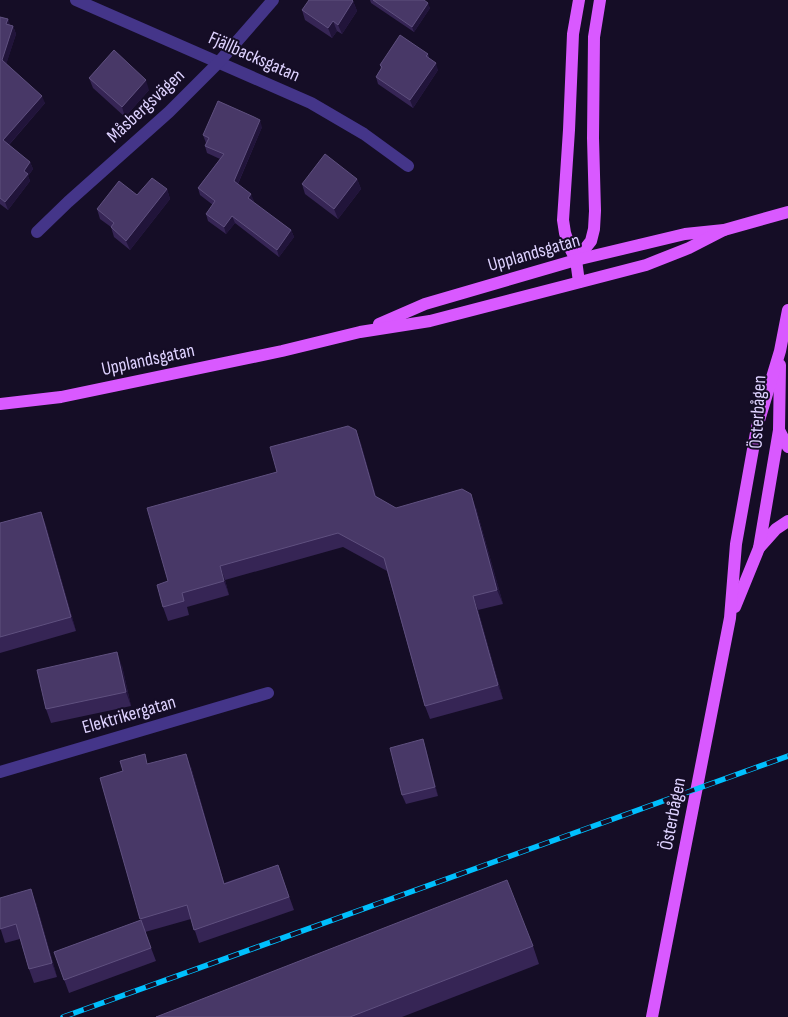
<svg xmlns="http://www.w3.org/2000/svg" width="788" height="1017" font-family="'Sofia Sans Condensed',sans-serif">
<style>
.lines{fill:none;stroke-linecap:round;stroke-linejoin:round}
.minor{stroke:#443589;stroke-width:12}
.major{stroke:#d959ff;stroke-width:12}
.rail-casing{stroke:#00bffd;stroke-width:5.5}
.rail{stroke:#150d26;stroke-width:4;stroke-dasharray:11;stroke-linecap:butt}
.wall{fill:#362555}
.shaded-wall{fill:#21143a}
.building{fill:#483867;stroke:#5f507f}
.labels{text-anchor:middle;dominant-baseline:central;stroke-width:4;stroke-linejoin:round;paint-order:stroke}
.street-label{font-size:19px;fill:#ded2ff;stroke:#150d26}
</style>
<rect width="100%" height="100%" fill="#150d26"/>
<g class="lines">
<g class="minor">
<polyline points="76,0 311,103 364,134 408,166"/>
<polyline points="37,232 68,202 169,112 219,62 273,0"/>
<polyline points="0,772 268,693"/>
</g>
<g class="major">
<polyline points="576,260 591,241 594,229 595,211 593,138 594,37 600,0"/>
<polyline points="579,282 576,260 570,248 565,233 563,220 569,130 573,34 579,0"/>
<polyline points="379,324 425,304 576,260 685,234 724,230 788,212"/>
<polyline points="0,404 61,397 282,351 360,332 430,321 646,265 689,248 724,230"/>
<polyline points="779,430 788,447"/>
<polyline points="759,548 776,529 788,521"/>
<polyline points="735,607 759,548 779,430 780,365"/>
<polyline points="652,1017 730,618 736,544 757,427 780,351 788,310"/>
</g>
<g class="rail-casing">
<polyline id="rail" points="63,1017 788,756"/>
</g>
<use href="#rail" class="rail"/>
</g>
<g class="wall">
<polygon points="370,0 424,0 430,8 414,32 371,3"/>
<polygon points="353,1 357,11 342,34 337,31 332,38 305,20 302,10"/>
<polygon points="0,17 8,19 10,26 13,26 16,34 6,64 45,103 9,145 30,162 33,169 28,176 30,181 8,210 0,204"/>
<polygon points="428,54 429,58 438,70 413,108 378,84 376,77 381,69 380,65"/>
<polygon points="89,78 149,90 125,117 93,88"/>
<polygon points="262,127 238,184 254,201 253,202 291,230 294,237 279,257 235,223 226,234 208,221 206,214 213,205 200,195 198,188 220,159 207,153 205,146 206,143 203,135"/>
<polygon points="357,179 361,189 338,219 305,194 302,184"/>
<polygon points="167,189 170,199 130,250 114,237 111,227 100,219 97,209 137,195"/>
<polygon points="356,430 361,444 376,497 396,508 476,508 503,604 478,610 503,699 430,719 425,706 387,571 343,547 225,580 229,595 187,607 189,615 168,621 163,607 168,581 277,472"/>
<polygon points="41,512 46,526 76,631 0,653 0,523"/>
<polygon points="122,666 131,706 51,723 46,709"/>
<polygon points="426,749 438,796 406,804 402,795"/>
<polygon points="148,764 191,767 224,883 278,865 294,910 199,943 191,919 145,932 156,961 69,993 54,952 141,920 100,778"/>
<polygon points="36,903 57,977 34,983 29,969 20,939 5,943 0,927"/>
<polygon points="533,946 539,964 402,1017 156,1017"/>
</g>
<g class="shaded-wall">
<polygon points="353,1 357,11 342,34 338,25"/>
<polygon points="428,3 430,8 414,32 412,27"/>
<polygon points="8,19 11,27 6,24"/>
<polygon points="333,21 337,31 332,38 328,28"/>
<polygon points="13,26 16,34 5,68 2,60"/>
<polygon points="436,63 438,70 413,108 410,100"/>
<polygon points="146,80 149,90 125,117 122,107"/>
<polygon points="42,96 45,103 6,148 3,140"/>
<polygon points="260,120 262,127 236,188 234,181"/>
<polygon points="30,162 33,169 28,176 30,181 8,210 5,202 24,171"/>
<polygon points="357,179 361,189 338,219 334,209"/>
<polygon points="167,189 170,199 130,250 126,241"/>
<polygon points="251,194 254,201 250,206 248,198"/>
<polygon points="232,216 235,223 226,234 224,227"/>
<polygon points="291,230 294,237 279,257 277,250"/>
<polygon points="356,430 361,444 380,510 375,496"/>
<polygon points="471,494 476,508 503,604 497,590"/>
<polygon points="41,512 46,526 76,631 71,617"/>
<polygon points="220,566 225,580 229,595 224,581"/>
<polygon points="473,596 478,610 503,699 498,685"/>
<polygon points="117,652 122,666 131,706 126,692"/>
<polygon points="423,739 426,749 438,796 435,787"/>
<polygon points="186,754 191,767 228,897 224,884"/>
<polygon points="31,889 36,903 57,977 52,963"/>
</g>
<g class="building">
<polygon points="309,0 352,0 353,1 338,25 333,21 328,28 302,10"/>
<polygon points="373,0 424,0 428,3 412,27"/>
<polygon points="0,17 8,19 6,24 13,26 2,60 42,96 3,140 30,162 24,171 28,174 5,202 0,198"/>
<polygon points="400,35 428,54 426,56 436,63 410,100 376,77 382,67 380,65"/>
<polygon points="114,50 146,80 122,107 89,78"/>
<polygon points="218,101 254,117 260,120 234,181 251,194 248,198 291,230 277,250 232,216 224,227 206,214 215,201 198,188 224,154 205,146 209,138 203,135"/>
<polygon points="325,154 357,179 334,209 302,184"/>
<polygon points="152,178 167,189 126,241 111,227 114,223 97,209 119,181 137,195"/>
<polygon points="348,426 356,430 375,496 396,508 462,489 471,494 497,590 473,596 498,685 425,706 384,558 338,533 220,566 224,581 182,593 184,601 163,607 157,585 168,581 147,508 277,472 270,447"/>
<polygon points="41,512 71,617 0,637 0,523"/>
<polygon points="117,652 126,692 46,709 37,670"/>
<polygon points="423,739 435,787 402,795 390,748"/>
<polygon points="145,754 147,764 186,754 224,884 278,865 289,897 194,930 187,905 140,919 100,778 123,771 120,761"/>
<polygon points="507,880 533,946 350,1017 156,1017"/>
<polygon points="31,889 52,963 29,969 16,924 0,929 0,898"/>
<polygon points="141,920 151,948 64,980 54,952"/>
</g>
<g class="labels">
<g class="street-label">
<text transform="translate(254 57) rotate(24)">Fjällbacksgatan</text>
<text transform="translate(146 106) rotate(-43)">Måsbergsvägen</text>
<text transform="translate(534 253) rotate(-16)">Upplandsgatan</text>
<text transform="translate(148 360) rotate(-12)">Upplandsgatan</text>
<text transform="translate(758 412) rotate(-87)">Österbågen</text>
<text transform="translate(129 715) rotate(-16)">Elektrikergatan</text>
<text transform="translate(673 814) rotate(-79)">Österbågen</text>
</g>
</g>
</svg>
